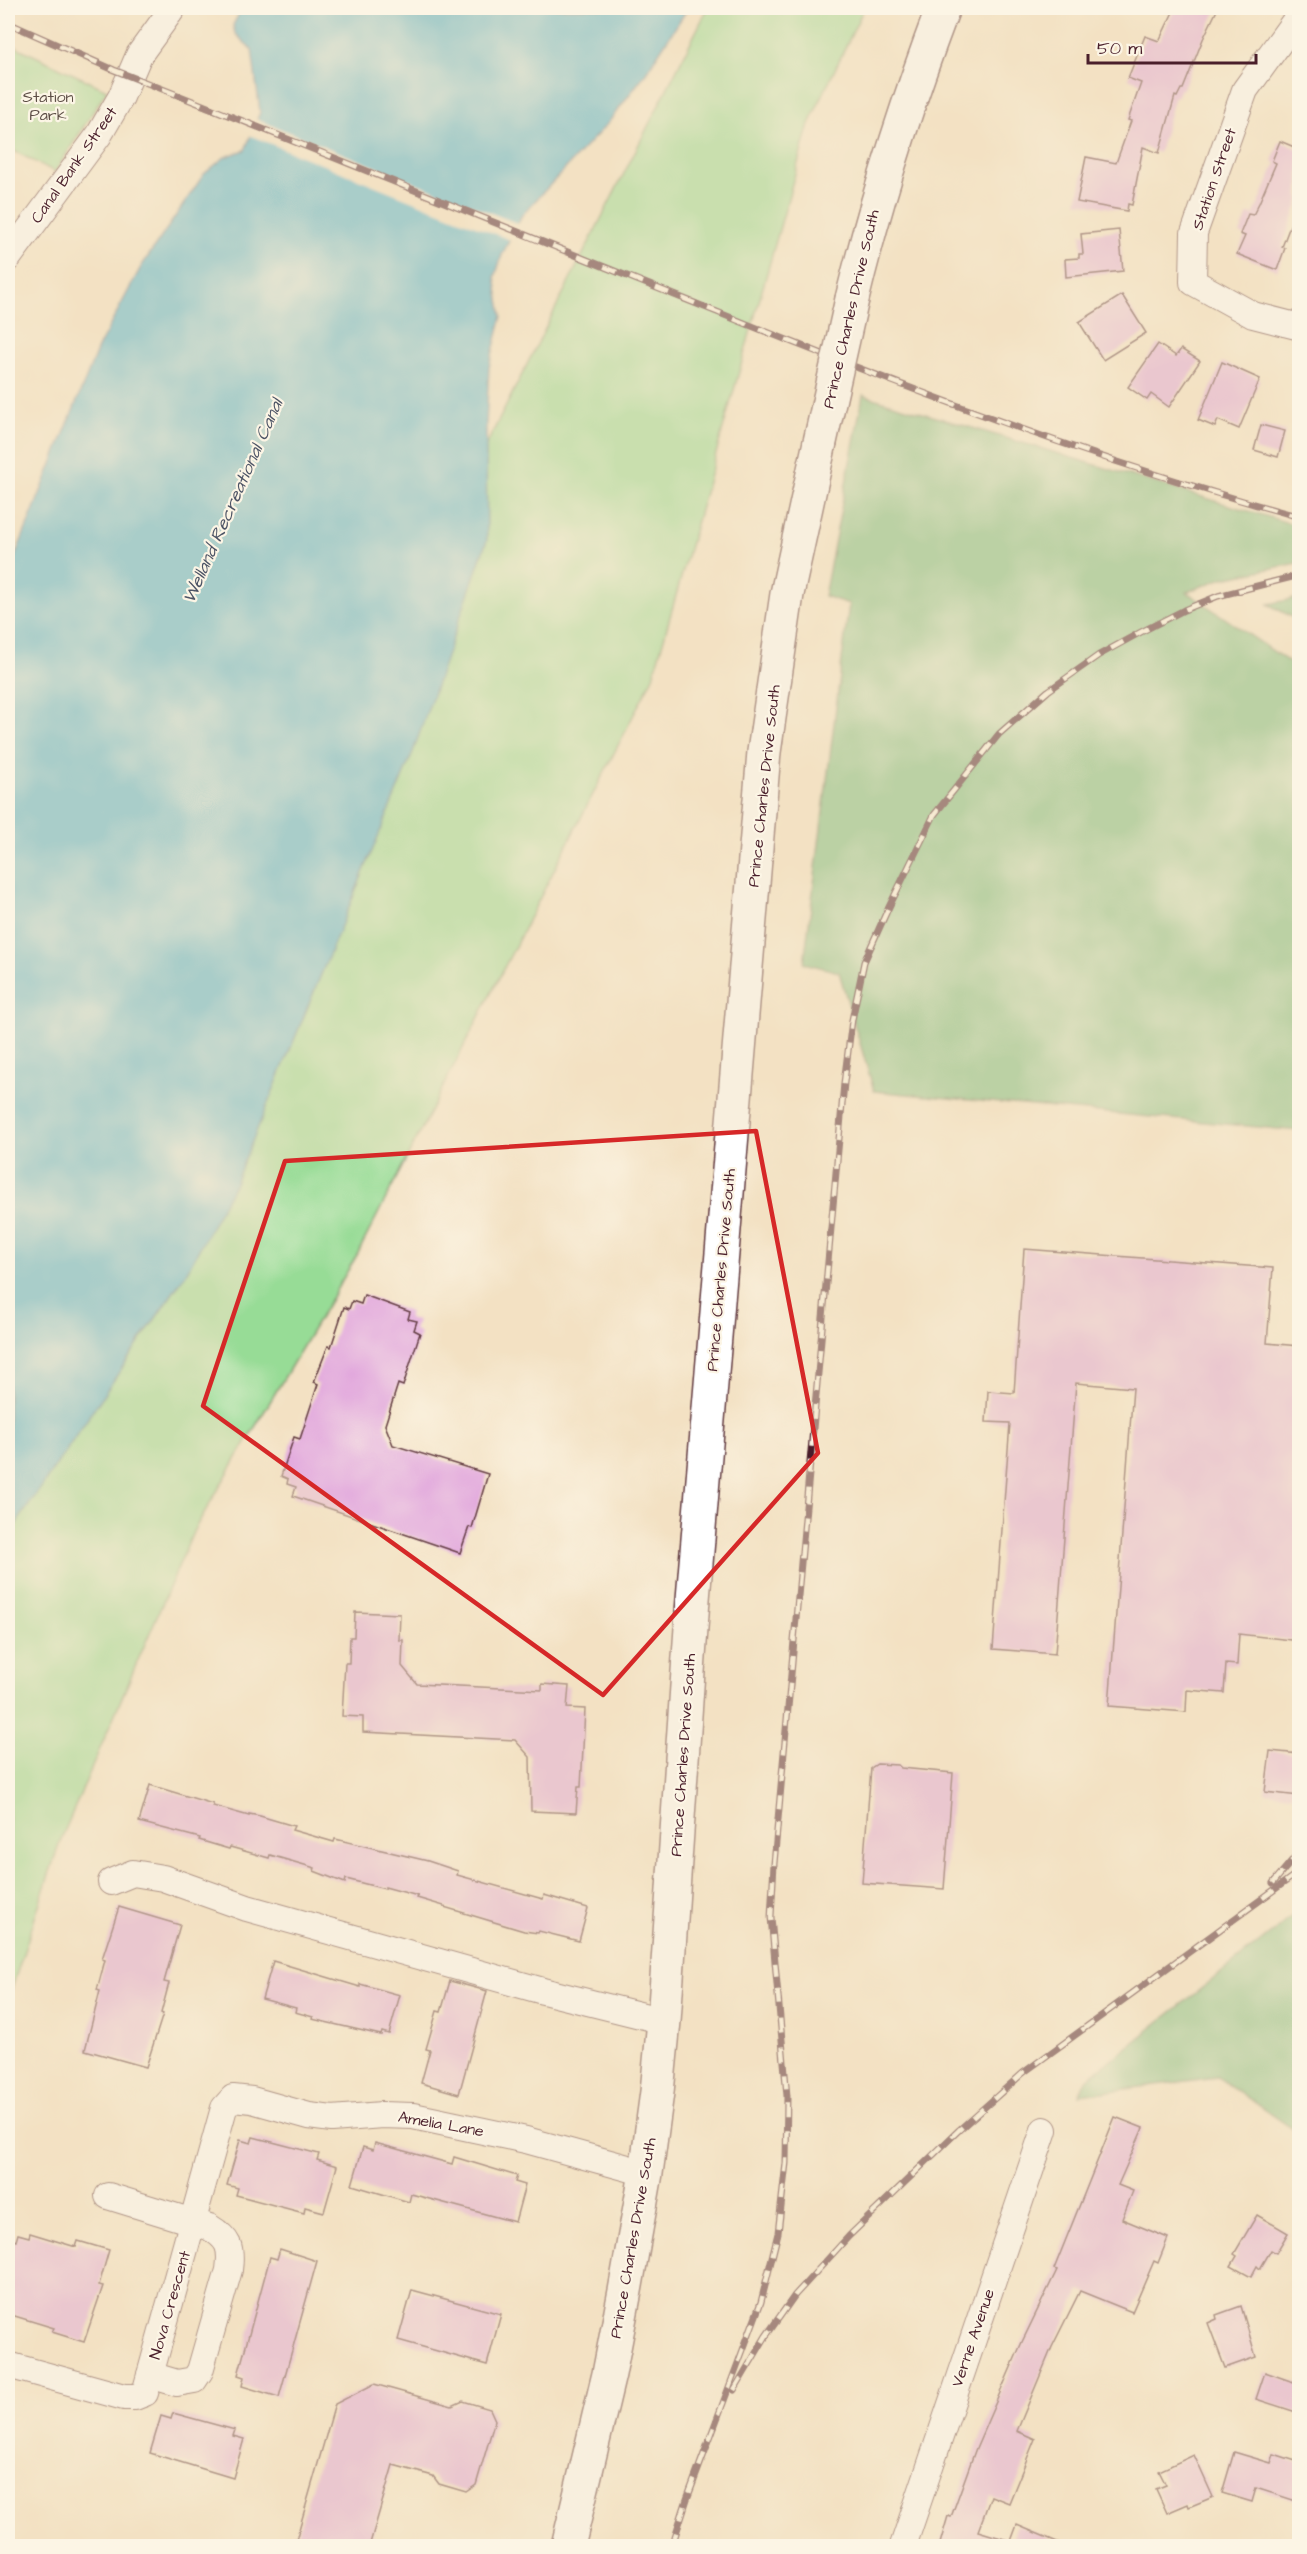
<svg xmlns="http://www.w3.org/2000/svg" width="1307" height="2554" font-family="'Architects Daughter',sans-serif">
<style>
.green{fill:#97dc96;stroke:#707e60;stroke-width:1.5}
.forest{fill:#79bc7f;stroke:#626e55;stroke-width:1.5}
.water{fill:#51b4d0;stroke:#4e6a7e;stroke-width:1.5}
.pier{fill:#f3e1c3}
.building{fill:#e1a6dd}
.lines{fill:none;stroke-linecap:round;stroke-linejoin:round}
.street-casing{stroke:#633c42;stroke-width:28}
.secondary-casing{stroke:#633c42;stroke-width:36}
.street{stroke:#fff;stroke-width:26}
.secondary{stroke:#fff;stroke-width:33}
.rail-casing{stroke:#4a1f2b;stroke-width:7}
.rail{stroke:#fcf5e5;stroke-width:4.5;stroke-dasharray:14;stroke-linecap:butt}
.secondary-bridge-casing{stroke:#633c42;stroke-width:36;stroke-linecap:butt}
.secondary-bridge{stroke:#fff;stroke-width:33}
.marked{fill:none;stroke:#d62828;stroke-width:4.5;stroke-linejoin:round}
.labels{text-anchor:middle;dominant-baseline:central;stroke-width:4.5;stroke-linejoin:round;paint-order:stroke}
.park-label{font-size:16px;fill:#5d4e46;stroke:#fcf5e5}
.street-label{font-size:16px;fill:#4a1f2b;stroke:#fcf5e5}
.water-label{font-size:18px;font-style:italic;fill:#4c5365;stroke:#fcf5e5}
</style>
<rect width="100%" height="100%" fill="#fcf5e5"/>
<filter id="ink" filterUnits="userSpaceOnUse"><feTurbulence type="fractalNoise" baseFrequency=".0167" numOctaves="2"/><feDisplacementMap in="SourceGraphic" scale="12" xChannelSelector="R" yChannelSelector="G"/><feConvolveMatrix kernelMatrix="1 2 1 2 8 2 1 2 1" color-interpolation-filters="sRGB"/></filter>
<filter id="wash" filterUnits="userSpaceOnUse"><feTurbulence type="fractalNoise" baseFrequency=".008" numOctaves="4" result="noise"/><feDisplacementMap in="SourceGraphic" scale="24" xChannelSelector="R" yChannelSelector="G"/><feGaussianBlur stdDeviation="1.35" result="paint"/><feColorMatrix in="noise" values="0 0 0 0 0 0 0 0 0 0 0 0 0 0 0 0 0 1.4 0 .05"/><feComposite in="paint" operator="in"/></filter>
<g filter="url(#wash)">
<rect width="100%" height="100%" fill="#f3e1c3"/>
<g class="green">
<polygon points="708,8 864,8 809,124 653,677 357,1255 194,1530 59,1844 8,2000 8,1387"/>
<polygon points="8,43 107,90 55,172 8,148"/>
</g>
<g class="forest">
<polygon points="863,395 1299,526 1299,563 1223,578 1187,592 1299,669 1299,1131 874,1091 839,972 804,963 849,604 824,596"/>
<polygon points="1299,598 1299,621 1268,604"/>
<polygon points="1299,1911 1299,2133 1217,2077 1079,2095 1086,2080"/>
</g>
<polygon class="water" points="242,8 688,8 645,74 608,123 522,215 502,255 495,277 502,316 489,367 486,425 487,540 413,752 235,1183 185,1275 8,1536 8,574 98,348 141,267 204,174 225,157 245,150 260,112 252,50 235,33 233,25"/>
<polygon class="pier" points="256,119 521,225 513,241 249,135"/>
<g id="blocks">
<g class="building">
<polygon points="1175,8 1218,8 1203,39 1183,89 1181,89 1177,97 1175,96 1159,153 1143,147 1132,205 1128,204 1127,211 1077,202 1086,157 1116,163 1131,121 1128,120 1141,83 1128,78 1145,36 1159,41"/>
<polygon points="1280,141 1299,149 1299,202 1282,247 1285,248 1277,270 1237,254 1245,236 1240,234 1248,214 1253,215 1259,203 1276,163 1272,161"/>
<polygon points="1119,230 1123,271 1066,277 1065,259 1079,258 1079,254 1083,254 1081,234"/>
<polygon points="1122,295 1146,333 1103,360 1079,322"/>
<polygon points="1158,344 1176,356 1181,349 1200,361 1169,407 1151,394 1147,400 1128,387"/>
<polygon points="1222,362 1260,379 1239,429 1218,420 1215,427 1198,420"/>
<polygon points="1261,425 1285,431 1278,457 1254,450"/>
<polygon points="1024,1249 1273,1268 1267,1343 1299,1346 1299,1641 1239,1634 1237,1665 1226,1664 1224,1693 1187,1690 1186,1712 1109,1706 1133,1388 1076,1383 1055,1654 993,1649 1010,1423 986,1422 988,1391 1014,1393"/>
<polygon points="364,1295 410,1312 408,1319 417,1321 414,1330 420,1333 403,1386 398,1384 385,1425 393,1445 488,1474 472,1528 469,1527 460,1553 293,1496 296,1487 287,1484 288,1479 281,1476 294,1437 300,1439 318,1384 314,1382 328,1346 331,1347 344,1307 349,1309 352,1301 361,1304"/>
<polygon points="355,1612 400,1614 399,1640 403,1640 402,1666 417,1684 542,1690 542,1684 569,1686 567,1708 585,1709 581,1787 578,1787 576,1813 531,1811 530,1757 515,1740 363,1732 363,1717 342,1716 345,1663 349,1663 350,1637 354,1637"/>
<polygon points="1270,1751 1299,1754 1299,1796 1265,1792"/>
<polygon points="877,1764 898,1765 901,1768 953,1773 944,1889 862,1883 871,1768"/>
<polygon points="150,1785 213,1804 213,1806 249,1816 249,1814 260,1816 294,1826 292,1830 334,1842 335,1839 428,1861 458,1871 457,1875 543,1899 544,1895 588,1908 579,1941 539,1931 538,1933 524,1931 444,1907 444,1906 417,1898 418,1896 385,1887 385,1889 346,1879 345,1883 314,1871 315,1868 270,1855 269,1858 230,1847 229,1849 199,1840 200,1838 139,1822"/>
<polygon points="119,1907 180,1925 164,1982 169,1983 161,2013 163,2014 146,2067 85,2050 100,1991 97,1990 105,1960 102,1959"/>
<polygon points="273,1961 360,1987 360,1984 400,1995 389,2034 382,2032 381,2035 312,2019 313,2017 295,2012 296,2008 262,1999"/>
<polygon points="450,1981 487,1991 459,2094 421,2083 430,2050 426,2049 437,2011 441,2012"/>
<polygon points="1115,2117 1143,2128 1118,2185 1133,2191 1122,2219 1168,2238 1158,2263 1154,2261 1132,2312 1080,2291 1052,2347 1017,2431 1035,2439 1009,2503 991,2496 978,2531 1011,2541 1017,2525 1069,2547 939,2547 948,2516 951,2517 976,2448 1022,2342 1057,2270 1054,2269"/>
<polygon points="253,2137 319,2154 317,2160 337,2166 324,2212 305,2207 304,2213 236,2195 238,2188 227,2185 240,2140 251,2143"/>
<polygon points="375,2143 452,2164 454,2157 517,2176 515,2182 525,2185 515,2222 411,2194 409,2202 352,2185 363,2147 373,2150"/>
<polygon points="1257,2215 1288,2233 1276,2253 1271,2250 1260,2269 1257,2266 1251,2277 1231,2266 1237,2256 1234,2254"/>
<polygon points="30,2233 76,2247 78,2241 109,2250 99,2285 103,2286 84,2342 52,2332 54,2328 8,2314 8,2238 16,2241 18,2234 29,2237"/>
<polygon points="280,2249 317,2261 279,2397 242,2386 244,2377 238,2375 270,2257 277,2259"/>
<polygon points="412,2290 501,2314 487,2365 398,2340"/>
<polygon points="1241,2306 1256,2357 1225,2368 1208,2323 1217,2319 1216,2315"/>
<polygon points="1265,2372 1299,2384 1299,2413 1256,2399"/>
<polygon points="374,2384 452,2406 463,2401 490,2409 495,2420 476,2485 466,2492 439,2484 433,2476 393,2465 369,2547 294,2547 335,2404"/>
<polygon points="173,2413 235,2430 233,2436 244,2439 233,2478 150,2453 161,2416 171,2419"/>
<polygon points="1234,2452 1271,2463 1274,2454 1299,2462 1299,2502 1256,2488 1252,2502 1222,2493"/>
<polygon points="1194,2455 1213,2497 1189,2507 1188,2504 1167,2513 1156,2489 1166,2485 1159,2471"/>
</g>
</g>
</g>
<g filter="url(#ink)">
<use href="#blocks" fill-opacity="0" stroke="#633c42" stroke-width="1.5"/>
<g class="lines">
<g class="street-casing">
<g id="street">
<polyline points="1300,14 1245,90 1194,233 1193,282 1253,315 1300,327"/>
<polyline points="8,258 99,135 121,97 139,55 173,8"/>
<polyline points="111,1882 133,1873 163,1878 247,1908 543,1991 664,2021"/>
<path d="M 108,2196 L 209,2227 C 229,2239 232,2247 229,2270 L 200,2371 L 194,2380 L 177,2383 L 150,2375"/>
<polyline points="8,2365 124,2397 135,2397 145,2393 224,2108 233,2098 252,2100 309,2116 332,2119 382,2115 413,2116 526,2140 646,2173"/>
<polyline points="903,2546 1044,2130"/>
</g>
</g>
<g class="secondary-casing">
<g id="secondary">
<path d="M 852,299 C 876,200 907,103 943,8"/>
<polyline points="568,2546 609,2374 625,2291 646,2173 657,2092 664,2021 693,1599 764,752 787,594 820,442"/>
</g>
</g>
<use href="#street" class="street"/>
<use href="#secondary" class="secondary"/>
<g class="rail-casing">
<g id="rail">
<path d="M 8,23 L 114,70 C 316,149 516,232 717,312 C 908,389 1101,463 1300,517"/>
<polyline points="1273,1883 1300,1851"/>
<polyline points="734,2390 766,2336 795,2295 849,2236 959,2130 1023,2073 1300,1871"/>
<polyline points="672,2546 687,2499 761,2302 778,2233 786,2163 787,2096 771,1917 774,1864 844,1083 852,1020 864,962 887,911 934,815 999,734 1048,691 1099,655 1141,632 1184,610 1218,596 1300,575"/>
</g>
</g>
<use href="#rail" class="rail"/>
<g class="secondary-bridge-casing">
<polyline id="secondary-bridge" points="820,442 852,299"/>
</g>
<use href="#secondary-bridge" class="secondary-bridge"/>
</g>
</g>
<path d="M0 0H1307V2554H0ZM 756,1131 L 818,1453 L 603,1695 L 203,1406 L 285,1161 Z" fill="#f3e1c3" fill-opacity=".55" fill-rule="evenodd"/>
<path class="marked" d="M 756,1131 L 818,1453 L 603,1695 L 203,1406 L 285,1161 Z"/>
<g class="labels">
<g class="park-label">
<text x="48" y="97">Station<tspan x="48" dy="18">Park</tspan></text>
</g>
<g class="street-label">
<text transform="translate(74 165) rotate(-55)">Canal Bank Street</text>
<text transform="translate(1214 179) rotate(-71)">Station Street</text>
<text transform="translate(851 309) rotate(-77)">Prince Charles Drive South</text>
<text transform="translate(764 786) rotate(-84)">Prince Charles Drive South</text>
<text transform="translate(721 1270) rotate(-85)">Prince Charles Drive South</text>
<text transform="translate(683 1755) rotate(-86)">Prince Charles Drive South</text>
<text transform="translate(441 2124) rotate(10)">Amelia Lane</text>
<text transform="translate(633 2238) rotate(-80)">Prince Charles Drive South</text>
<text transform="translate(170 2305) rotate(-74)">Nova Crescent</text>
<text transform="translate(973 2338) rotate(-71)">Verne Avenue</text>
</g>
<g class="water-label">
<text transform="translate(233 501) rotate(-66)">Welland Recreational Canal</text>
</g>
</g>
<rect width="1307" height="2554" fill="none" stroke="#fcf5e5" stroke-width="30"/>
<path d="M1088 54v9h168v-9" fill="none" stroke="#4a1f2b" stroke-width="3"/>
<text x="1097" y="54" font-size="18" fill="#4a1f2b" stroke="#fcf5e5" stroke-width="4.5" paint-order="stroke">50 m</text>
</svg>
